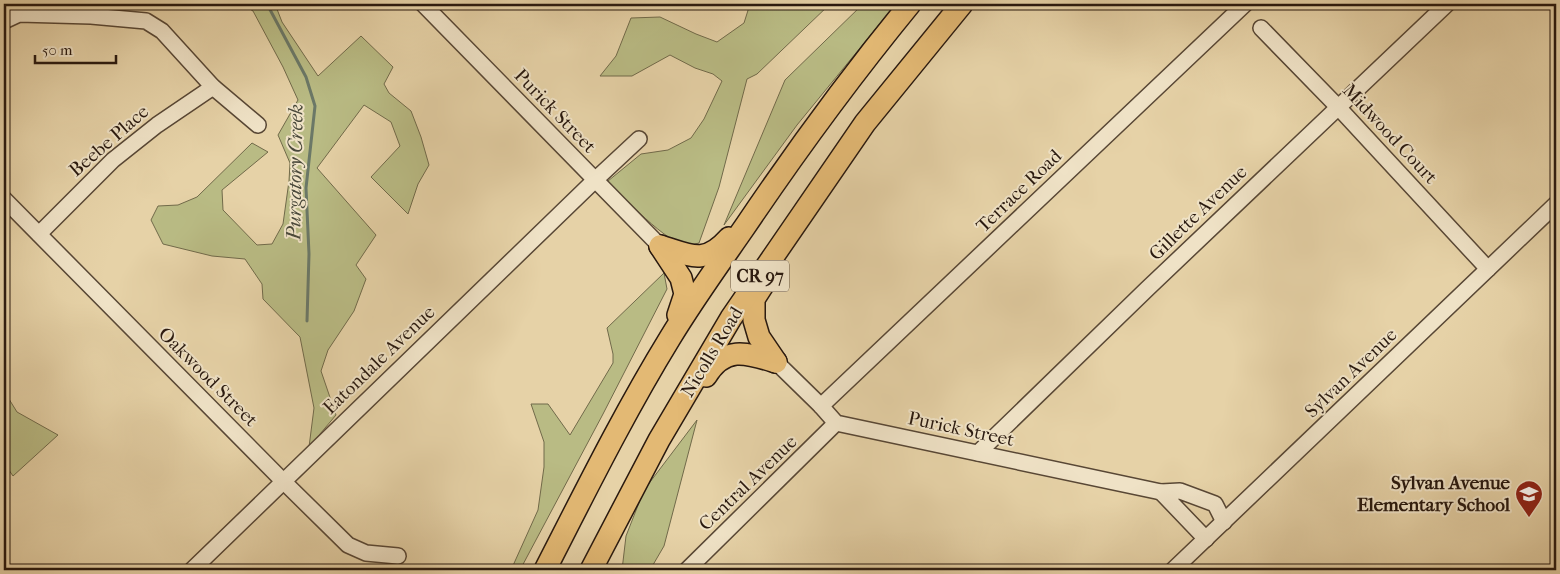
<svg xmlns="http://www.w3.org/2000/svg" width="1560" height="574" font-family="'IM FELL French Canon',serif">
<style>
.green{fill:#b9bb84;stroke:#716a4a}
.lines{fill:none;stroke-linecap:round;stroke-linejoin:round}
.stream{stroke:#6b7867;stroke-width:3}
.minor-casing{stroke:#584735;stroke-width:18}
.highway-casing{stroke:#29190f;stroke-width:24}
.minor{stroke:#efe2c6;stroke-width:15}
.highway{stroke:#e3b974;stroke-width:21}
.labels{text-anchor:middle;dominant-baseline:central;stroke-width:4;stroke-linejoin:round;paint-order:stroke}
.shield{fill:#efe2c6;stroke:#645546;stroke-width:1}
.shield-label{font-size:18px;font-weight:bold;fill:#29190f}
.street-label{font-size:19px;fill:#29190f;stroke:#efe2c6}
.poi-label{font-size:19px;font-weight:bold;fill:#29190f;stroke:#efe2c6;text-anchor:end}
.water-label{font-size:20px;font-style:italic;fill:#4a493b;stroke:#efe2c6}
</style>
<rect width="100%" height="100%" fill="#e6d2a7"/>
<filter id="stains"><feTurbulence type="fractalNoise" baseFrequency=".004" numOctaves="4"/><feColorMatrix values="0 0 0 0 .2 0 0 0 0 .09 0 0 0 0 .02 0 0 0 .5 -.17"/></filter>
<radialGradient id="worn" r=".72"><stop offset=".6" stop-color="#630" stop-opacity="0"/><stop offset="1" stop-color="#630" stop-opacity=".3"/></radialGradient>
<g class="green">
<polygon points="242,4 275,4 282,22 318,76 361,36 393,67 384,84 389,93 411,111 421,137 429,165 418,184 408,214 371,177 400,146 391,122 364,105 317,168 376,235 356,265 366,279 354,311 328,350 321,371 336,415 309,447 314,408 300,337 263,299 262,284 245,259 212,256 163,244 151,220 158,206 178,205 197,197 252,143 268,152 222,190 223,210 257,245 272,244 283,224 289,181 290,163 278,135 298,100 283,67 253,11"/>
<path d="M 750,4 L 830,4 L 757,74 L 747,79 L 719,187 L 699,243 C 695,244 691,245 687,245 C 668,245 622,196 608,181 L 641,154 L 668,150 L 691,138 L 704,119 L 722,81 L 713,74 L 695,68 L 670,55 L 632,76 L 600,76 L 616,56 L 631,18 L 660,17 L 696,34 L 717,42 L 744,23 Z"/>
<polygon points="863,4 896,4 797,125 724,225 785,80"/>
<polygon points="664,273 667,289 603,414 520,570 511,570 538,510 544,467 544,442 531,404 548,404 570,435 613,363 613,354 607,328"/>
<polygon points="4,391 17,412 58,435 13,476 4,463"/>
<polygon points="697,420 664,546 650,570 622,570 626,536 644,490"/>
</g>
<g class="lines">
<polyline class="stream" points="267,4 306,77 315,106 306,188 309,254 307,321"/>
<g class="minor-casing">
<g id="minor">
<polyline points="423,4 660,246"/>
<polyline points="4,21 19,14 91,16 146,21 162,31 213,87 258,125"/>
<polyline points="1261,28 1338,107 1488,269"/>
<polyline points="4,199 283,481 348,545 366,553 398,556"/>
<polyline points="39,234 113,160 157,125 213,87"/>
<polyline points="776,362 821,406 836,423 1161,492"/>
<polyline points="821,406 1245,4"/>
<polyline points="978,453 1147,289 1447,4"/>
<polyline points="1206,539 1161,492 1180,491 1215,504 1224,522"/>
<polyline points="192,570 595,180 639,139"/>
<polyline points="687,570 836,423"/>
<polyline points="1173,570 1556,204"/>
</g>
</g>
<g class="highway-casing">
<g id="highway">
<path d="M 660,246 C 690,255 704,266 729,238"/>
<polyline points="660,246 681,278 685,294 678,315"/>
<polyline points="763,285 754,299 754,320 759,337 776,362"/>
<path d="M 706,376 C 725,345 747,353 776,362"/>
<path d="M 545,570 C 585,492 624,413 670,338 C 693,300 719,264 744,228 C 796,151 851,76 910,4"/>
<polyline points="591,570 659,440 731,318 865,123 962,4"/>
</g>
</g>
<use href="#minor" class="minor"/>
<use href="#highway" class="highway"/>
</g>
<defs>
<g id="school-pin" transform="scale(1.4375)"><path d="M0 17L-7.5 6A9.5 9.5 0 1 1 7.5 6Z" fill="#8f2418" stroke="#efe2c6"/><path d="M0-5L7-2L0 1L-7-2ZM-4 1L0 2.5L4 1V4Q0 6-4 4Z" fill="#fff"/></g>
</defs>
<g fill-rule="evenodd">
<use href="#school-pin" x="1529" y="494"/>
</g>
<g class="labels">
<rect class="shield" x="731" y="260.5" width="58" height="31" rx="4"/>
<g class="shield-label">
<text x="760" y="276">CR 97</text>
</g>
<g class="street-label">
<text transform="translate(555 111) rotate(46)">Purick Street</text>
<text transform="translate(1390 134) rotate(47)">Midwood Court</text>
<text transform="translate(109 141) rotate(-41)">Beebe Place</text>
<text transform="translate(1019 191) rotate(-44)">Terrace Road</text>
<text transform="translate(1198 213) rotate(-44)">Gillette Avenue</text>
<text transform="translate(712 352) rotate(-59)">Nicolls Road</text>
<text transform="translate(379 360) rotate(-44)">Eatondale Avenue</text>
<text transform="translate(1351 373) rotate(-44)">Sylvan Avenue</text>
<text transform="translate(208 377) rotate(45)">Oakwood Street</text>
<text transform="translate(961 429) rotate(12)">Purick Street</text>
<text transform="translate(748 483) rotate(-44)">Central Avenue</text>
</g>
<g class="poi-label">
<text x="1510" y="483">Sylvan Avenue<tspan x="1510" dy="22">Elementary School</tspan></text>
</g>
<g class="water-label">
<text transform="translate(295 172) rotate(-89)">Purgatory Creek</text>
</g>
</g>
<rect width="1560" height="574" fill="none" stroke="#e6d2a7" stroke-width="20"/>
<rect x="5" y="5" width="1550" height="564" fill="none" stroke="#29190f" stroke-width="2.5"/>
<rect x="10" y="10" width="1540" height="554" fill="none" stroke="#29190f"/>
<path d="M35 55v8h81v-8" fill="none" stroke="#29190f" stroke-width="2.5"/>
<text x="42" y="55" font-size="15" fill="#29190f" stroke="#efe2c6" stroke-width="4" paint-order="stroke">50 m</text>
<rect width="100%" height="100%" filter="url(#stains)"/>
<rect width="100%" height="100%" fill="url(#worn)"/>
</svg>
